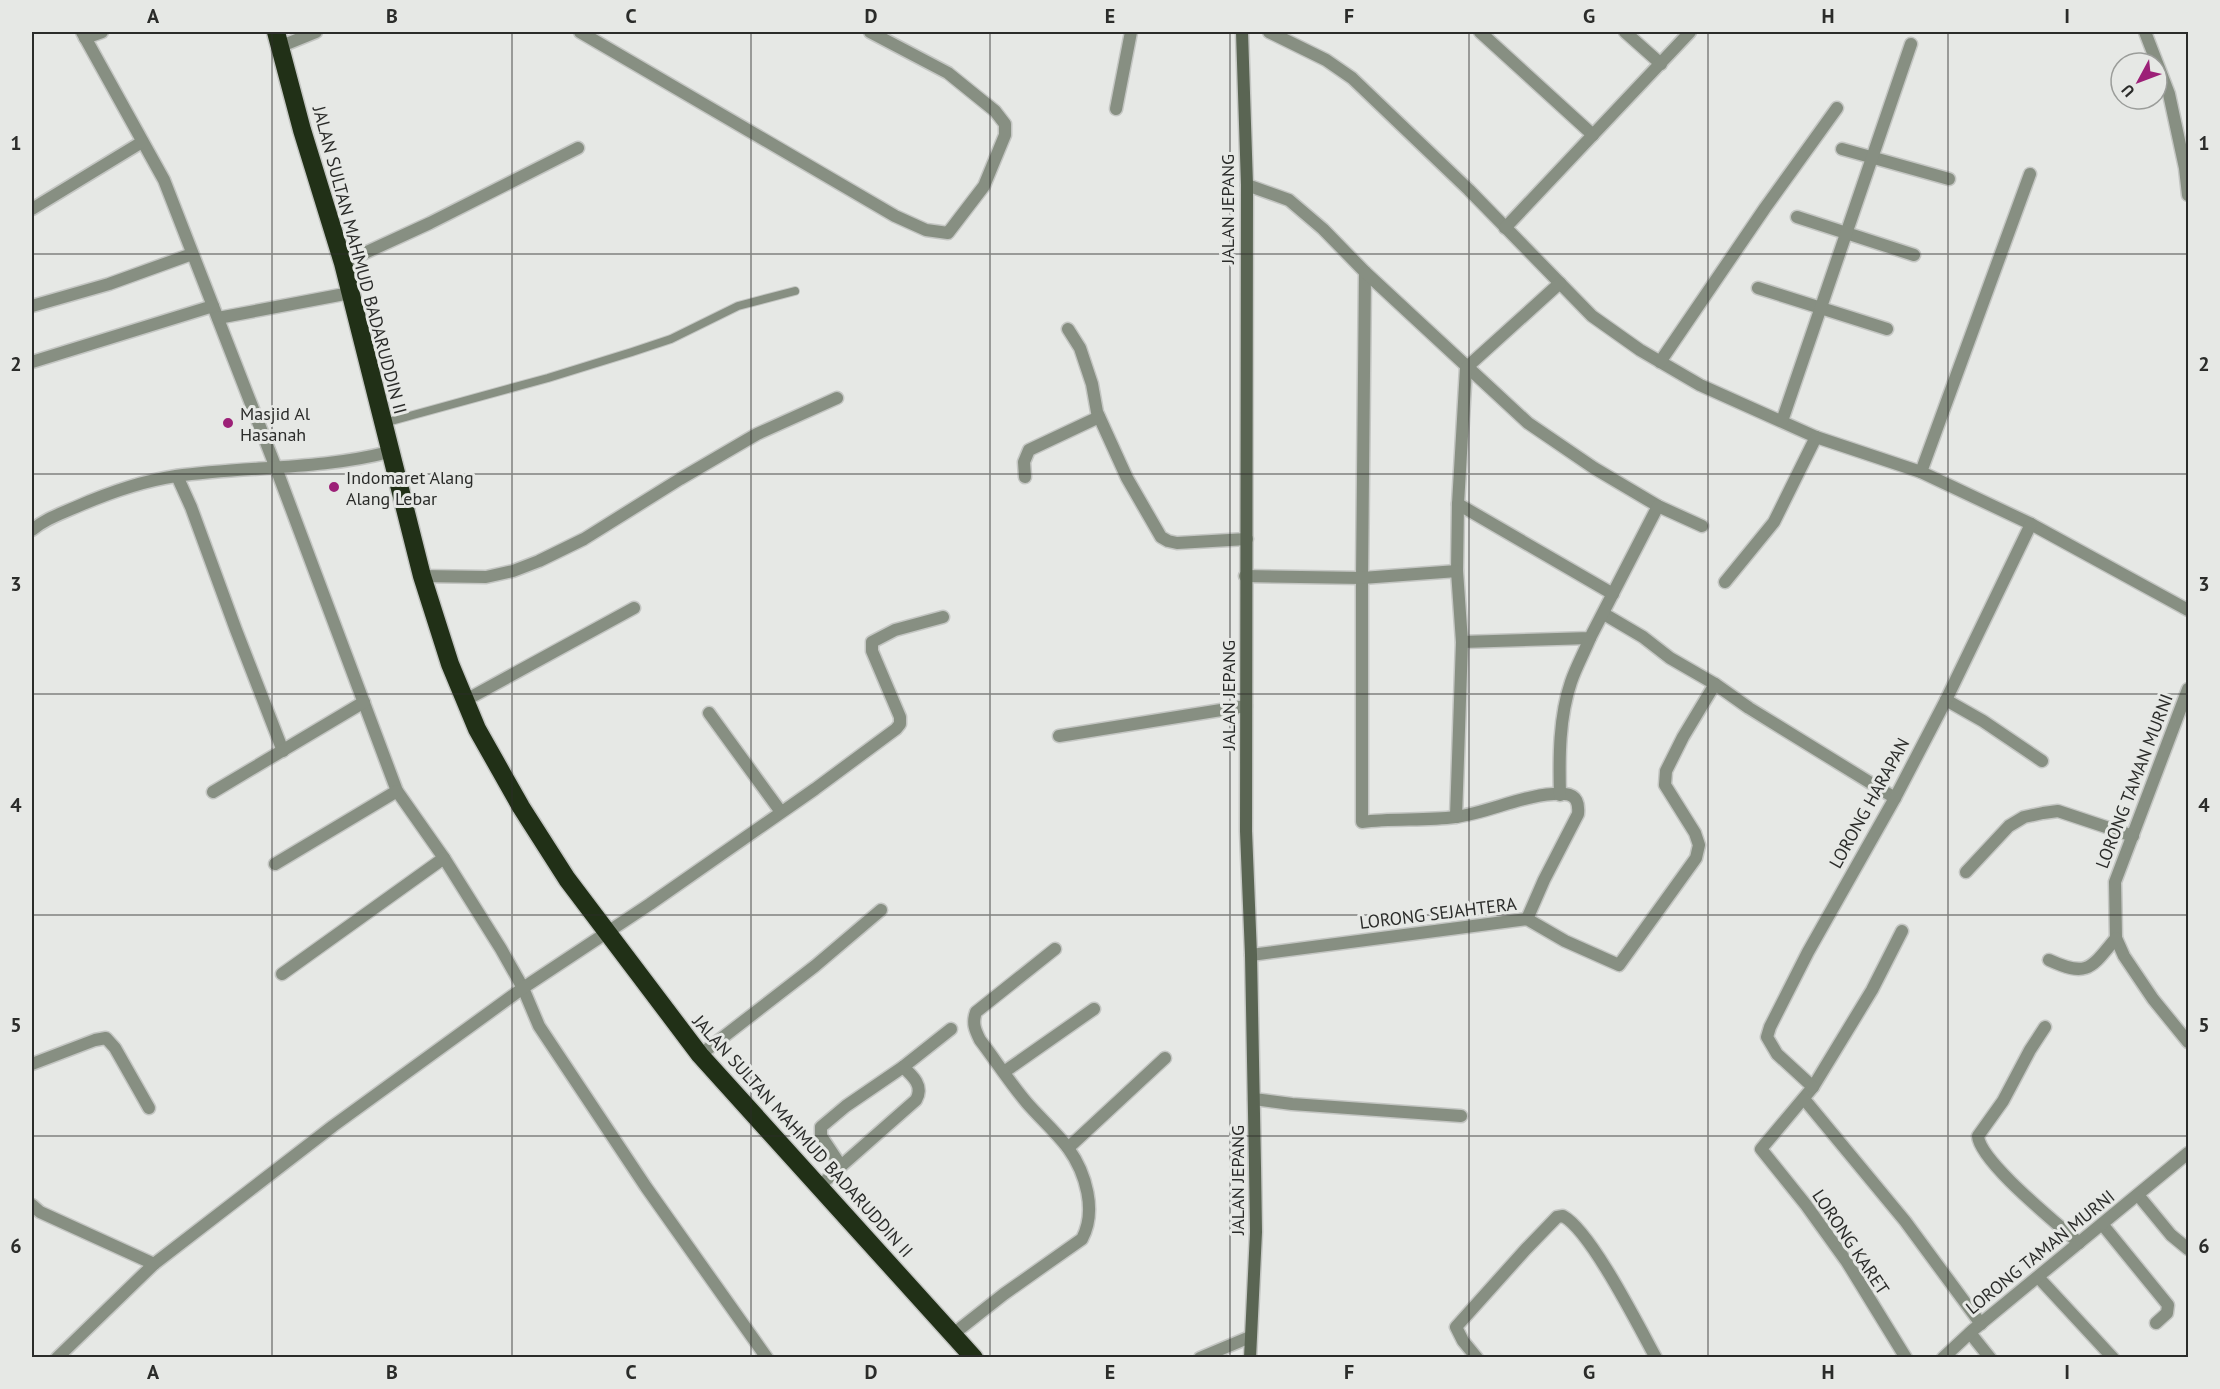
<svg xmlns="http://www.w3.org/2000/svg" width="2220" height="1389" font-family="'PT Sans',sans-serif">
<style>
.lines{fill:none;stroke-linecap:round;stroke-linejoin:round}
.lane-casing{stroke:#c4c6c3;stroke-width:10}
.street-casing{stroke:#c4c6c3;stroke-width:15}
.secondary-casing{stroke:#c4c6c3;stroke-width:15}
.highway-casing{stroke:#c4c6c3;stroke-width:21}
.lane{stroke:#878f82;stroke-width:8}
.street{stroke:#878f82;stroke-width:12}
.secondary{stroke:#5a6553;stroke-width:12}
.highway{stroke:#213017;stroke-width:18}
.grid{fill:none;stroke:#2b2c2a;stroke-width:1.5;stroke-opacity:0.55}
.poi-dot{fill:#9c2077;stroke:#e6e8e5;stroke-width:2}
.labels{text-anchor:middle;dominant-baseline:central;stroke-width:6;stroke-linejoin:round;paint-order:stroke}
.street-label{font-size:18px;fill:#2b2c2a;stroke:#e6e8e5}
.poi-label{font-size:18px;fill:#2b2c2a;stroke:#e6e8e5;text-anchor:start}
.neatline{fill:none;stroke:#2b2c2a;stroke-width:2}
.grid-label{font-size:20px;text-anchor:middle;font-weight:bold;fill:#2b2c2a}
</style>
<rect width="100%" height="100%" fill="#e6e8e5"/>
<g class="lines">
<g class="lane-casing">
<polyline id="lane" points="384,423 548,378 632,352 671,339 738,306 795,291"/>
</g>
<g class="street-casing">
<g id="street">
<polyline points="82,32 164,180 276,468 397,791 444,858 501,949 523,988 539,1026 646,1187 767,1358"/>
<polyline points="580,32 895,216 926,230 948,233 984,186 1005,135 1005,124 995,111 948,73 870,32"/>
<polyline points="1269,32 1326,60 1352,78 1469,190 1592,316 1640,350 1700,385 1816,437 1921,472 2031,524 2188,610"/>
<polyline points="1480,32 1593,135"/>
<polyline points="1625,32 1661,64"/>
<polyline points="2145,32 2169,94 2185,168 2188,195"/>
<polyline points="85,38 102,32"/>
<polyline points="279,47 316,32"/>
<polyline points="1116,109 1131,32"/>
<polyline points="1842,149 1949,179"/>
<path d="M 1247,185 L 1289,200 L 1323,229 L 1365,272 L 1362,578 L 1362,822 C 1393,818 1425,821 1455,817 C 1492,812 1528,792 1565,794 C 1577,795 1579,804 1578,814 L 1544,880 L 1527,919"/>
<polyline points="32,209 142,142"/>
<polyline points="1797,217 1914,255"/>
<polyline points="1505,228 1690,32"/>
<polyline points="343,263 430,223 578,148"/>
<polyline points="1365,272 1528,423 1594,468 1658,506 1702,526"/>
<polyline points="1758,288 1887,329"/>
<polyline points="32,306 109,284 192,254"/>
<polyline points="218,318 350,293"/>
<polyline points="1068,329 1080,348 1092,384 1097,412 1127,478 1161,537 1168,541 1177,543 1247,539"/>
<polyline points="32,362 213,306"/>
<polyline points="1660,362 1765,208 1837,108"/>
<polyline points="1782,421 1911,44"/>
<polyline points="1921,472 2030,174"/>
<polyline points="177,476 191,507 236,630 283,751"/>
<polyline points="1025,477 1024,462 1029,450 1099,417"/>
<polyline points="1458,504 1613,594"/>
<path d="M 32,530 C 45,519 60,514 76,507 C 108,493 142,481 176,476 C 247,466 320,470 389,452"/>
<polyline points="1457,571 1458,504 1466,368 1560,283"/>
<polyline points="422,576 486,577 513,571 539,561 584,539 680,479 757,434 837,398"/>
<polyline points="1245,576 1362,578 1457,571 1462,642 1456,817"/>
<polyline points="1725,582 1774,522 1816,437"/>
<polyline points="1604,614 1643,637 1670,658 1715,684 1749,708 1895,798"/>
<polyline points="1462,642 1590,638 1658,506"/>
<polyline points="2188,689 2115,882 2116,938 2124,956 2153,999 2188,1042"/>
<polyline points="1946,700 1983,721 2042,761"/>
<polyline points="464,701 634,608"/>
<polyline points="709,713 781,812"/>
<polyline points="1059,736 1246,706"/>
<polyline points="213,792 364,702"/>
<path d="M 1560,795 C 1559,758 1559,717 1571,682 C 1576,667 1584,653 1590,638"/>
<polyline points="275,864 397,791"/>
<polyline points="1966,872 2009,826 2024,817 2043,813 2058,811 2133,836"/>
<polyline points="1902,931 1872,990 1813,1087 1761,1149 1806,1205 1847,1262 1906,1358"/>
<polyline points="1251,955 1527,919 1565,941 1619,965 1696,858 1699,845 1695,833 1665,785 1666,771 1683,737 1715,684"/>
<path d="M 2049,960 C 2088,978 2091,968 2116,938"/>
<polyline points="282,974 444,858"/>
<path d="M 2045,1027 L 2030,1050 L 2003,1101 L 1978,1136 C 1980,1162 2058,1224 2079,1243"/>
<polyline points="700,1055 815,966 881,910"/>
<polyline points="32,1064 95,1040 106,1038 115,1048 149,1108"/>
<polyline points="1004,1072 1094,1009"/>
<polyline points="1813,1087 1777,1054 1767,1037 1770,1027 1808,952 1895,798 1946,700 2031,524"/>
<polyline points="1254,1099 1292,1104 1461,1116"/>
<polyline points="1804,1099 1905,1221 1981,1324"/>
<polyline points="1068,1148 1165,1058"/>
<path d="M 841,1166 L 916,1100 C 924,1086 913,1076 903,1067"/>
<polyline points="820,1186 841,1166 821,1136 821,1127 846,1106 903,1067 951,1029"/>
<polyline points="2138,1195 2171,1235 2188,1249"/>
<polyline points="32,1205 40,1212 154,1264"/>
<polyline points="2102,1224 2168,1305 2167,1313 2156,1323"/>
<polyline points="2038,1277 2113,1358"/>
<polyline points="1970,1333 1990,1358"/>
<path d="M 952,1335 L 1004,1294 L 1082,1239 C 1097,1211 1086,1173 1068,1148 C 1056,1132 1040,1118 1027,1103 C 1010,1083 996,1061 980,1040 C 975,1030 972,1023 976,1012 L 1055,949"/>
<polyline points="57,1358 154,1264 333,1126 523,988 650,904 815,789 896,729 900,724 900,717 872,651 872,642 895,630 943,617"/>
<polyline points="1200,1358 1250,1337"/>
<path d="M 1477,1358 L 1463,1341 L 1456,1327 L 1526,1249 L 1557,1217 L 1563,1216 C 1591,1231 1639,1327 1656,1358"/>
<polyline points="1943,1358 1973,1330 2188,1153"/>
</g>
</g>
<g class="secondary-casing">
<polyline id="secondary" points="1242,32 1247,185 1246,831 1251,955 1255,1166 1256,1232 1250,1358"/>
</g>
<g class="highway-casing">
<polyline id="highway" points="276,32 302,130 343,263 422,576 450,664 477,729 521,807 567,879 700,1055 974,1358"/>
</g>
<use href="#lane" class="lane"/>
<use href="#street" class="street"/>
<use href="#secondary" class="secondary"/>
<use href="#highway" class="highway"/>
</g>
<path class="grid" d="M 272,32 L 272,1358M 512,32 L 512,1358M 751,32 L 751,1358M 990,32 L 990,1358M 1230,32 L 1230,1358M 1469,32 L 1469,1358M 1708,32 L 1708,1358M 1948,32 L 1948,1358M 32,254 L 2188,254M 32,474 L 2188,474M 32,694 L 2188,694M 32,915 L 2188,915M 32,1136 L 2188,1136"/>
<g class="poi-dot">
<circle cx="228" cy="423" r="6"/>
<circle cx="334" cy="487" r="6"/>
</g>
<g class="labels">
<g class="street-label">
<text transform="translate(1227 209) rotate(-90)">JALAN JEPANG</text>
<text transform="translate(360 260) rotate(75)">JALAN SULTAN MAHMUD BADARUDDIN II</text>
<text transform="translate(1228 695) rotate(-90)">JALAN JEPANG</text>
<text transform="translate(2134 781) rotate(-69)">LORONG TAMAN MURNI</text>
<text transform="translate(1869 803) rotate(-61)">LORONG HARAPAN</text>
<text transform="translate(1438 913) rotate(-7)">LORONG SEJAHTERA</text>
<text transform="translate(803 1136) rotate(48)">JALAN SULTAN MAHMUD BADARUDDIN II</text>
<text transform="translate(1237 1180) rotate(-90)">JALAN JEPANG</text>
<text transform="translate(1851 1242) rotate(56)">LORONG KARET</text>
<text transform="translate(2040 1252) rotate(-39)">LORONG TAMAN MURNI</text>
</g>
<g class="poi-label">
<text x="240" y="413">Masjid Al<tspan x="240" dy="21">Hasanah</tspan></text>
<text x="346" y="477">Indomaret Alang<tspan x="346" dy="21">Alang Lebar</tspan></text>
</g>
</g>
<rect width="2220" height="1389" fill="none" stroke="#e6e8e5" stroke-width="66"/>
<g transform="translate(2139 81) rotate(229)"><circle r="28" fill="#e6e8e5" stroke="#9b9d9a" stroke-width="1.5"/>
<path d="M0-4.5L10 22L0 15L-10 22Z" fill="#9c2077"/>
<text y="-9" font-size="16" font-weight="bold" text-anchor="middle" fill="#2b2c2a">U</text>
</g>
<rect x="33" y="33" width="2154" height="1323" class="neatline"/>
<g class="grid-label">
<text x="153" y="23">A</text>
<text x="392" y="23">B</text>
<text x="631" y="23">C</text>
<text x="871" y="23">D</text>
<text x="1110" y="23">E</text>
<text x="1349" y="23">F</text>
<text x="1589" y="23">G</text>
<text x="1828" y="23">H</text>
<text x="2067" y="23">I</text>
<text x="16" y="150">1</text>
<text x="2204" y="150">1</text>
<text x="16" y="371">2</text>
<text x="2204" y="371">2</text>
<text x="16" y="591">3</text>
<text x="2204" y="591">3</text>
<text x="16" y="812">4</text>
<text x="2204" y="812">4</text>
<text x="16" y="1032">5</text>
<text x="2204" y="1032">5</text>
<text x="16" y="1253">6</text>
<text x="2204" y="1253">6</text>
<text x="153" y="1379">A</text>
<text x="392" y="1379">B</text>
<text x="631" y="1379">C</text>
<text x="871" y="1379">D</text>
<text x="1110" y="1379">E</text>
<text x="1349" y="1379">F</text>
<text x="1589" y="1379">G</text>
<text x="1828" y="1379">H</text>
<text x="2067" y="1379">I</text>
</g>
</svg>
